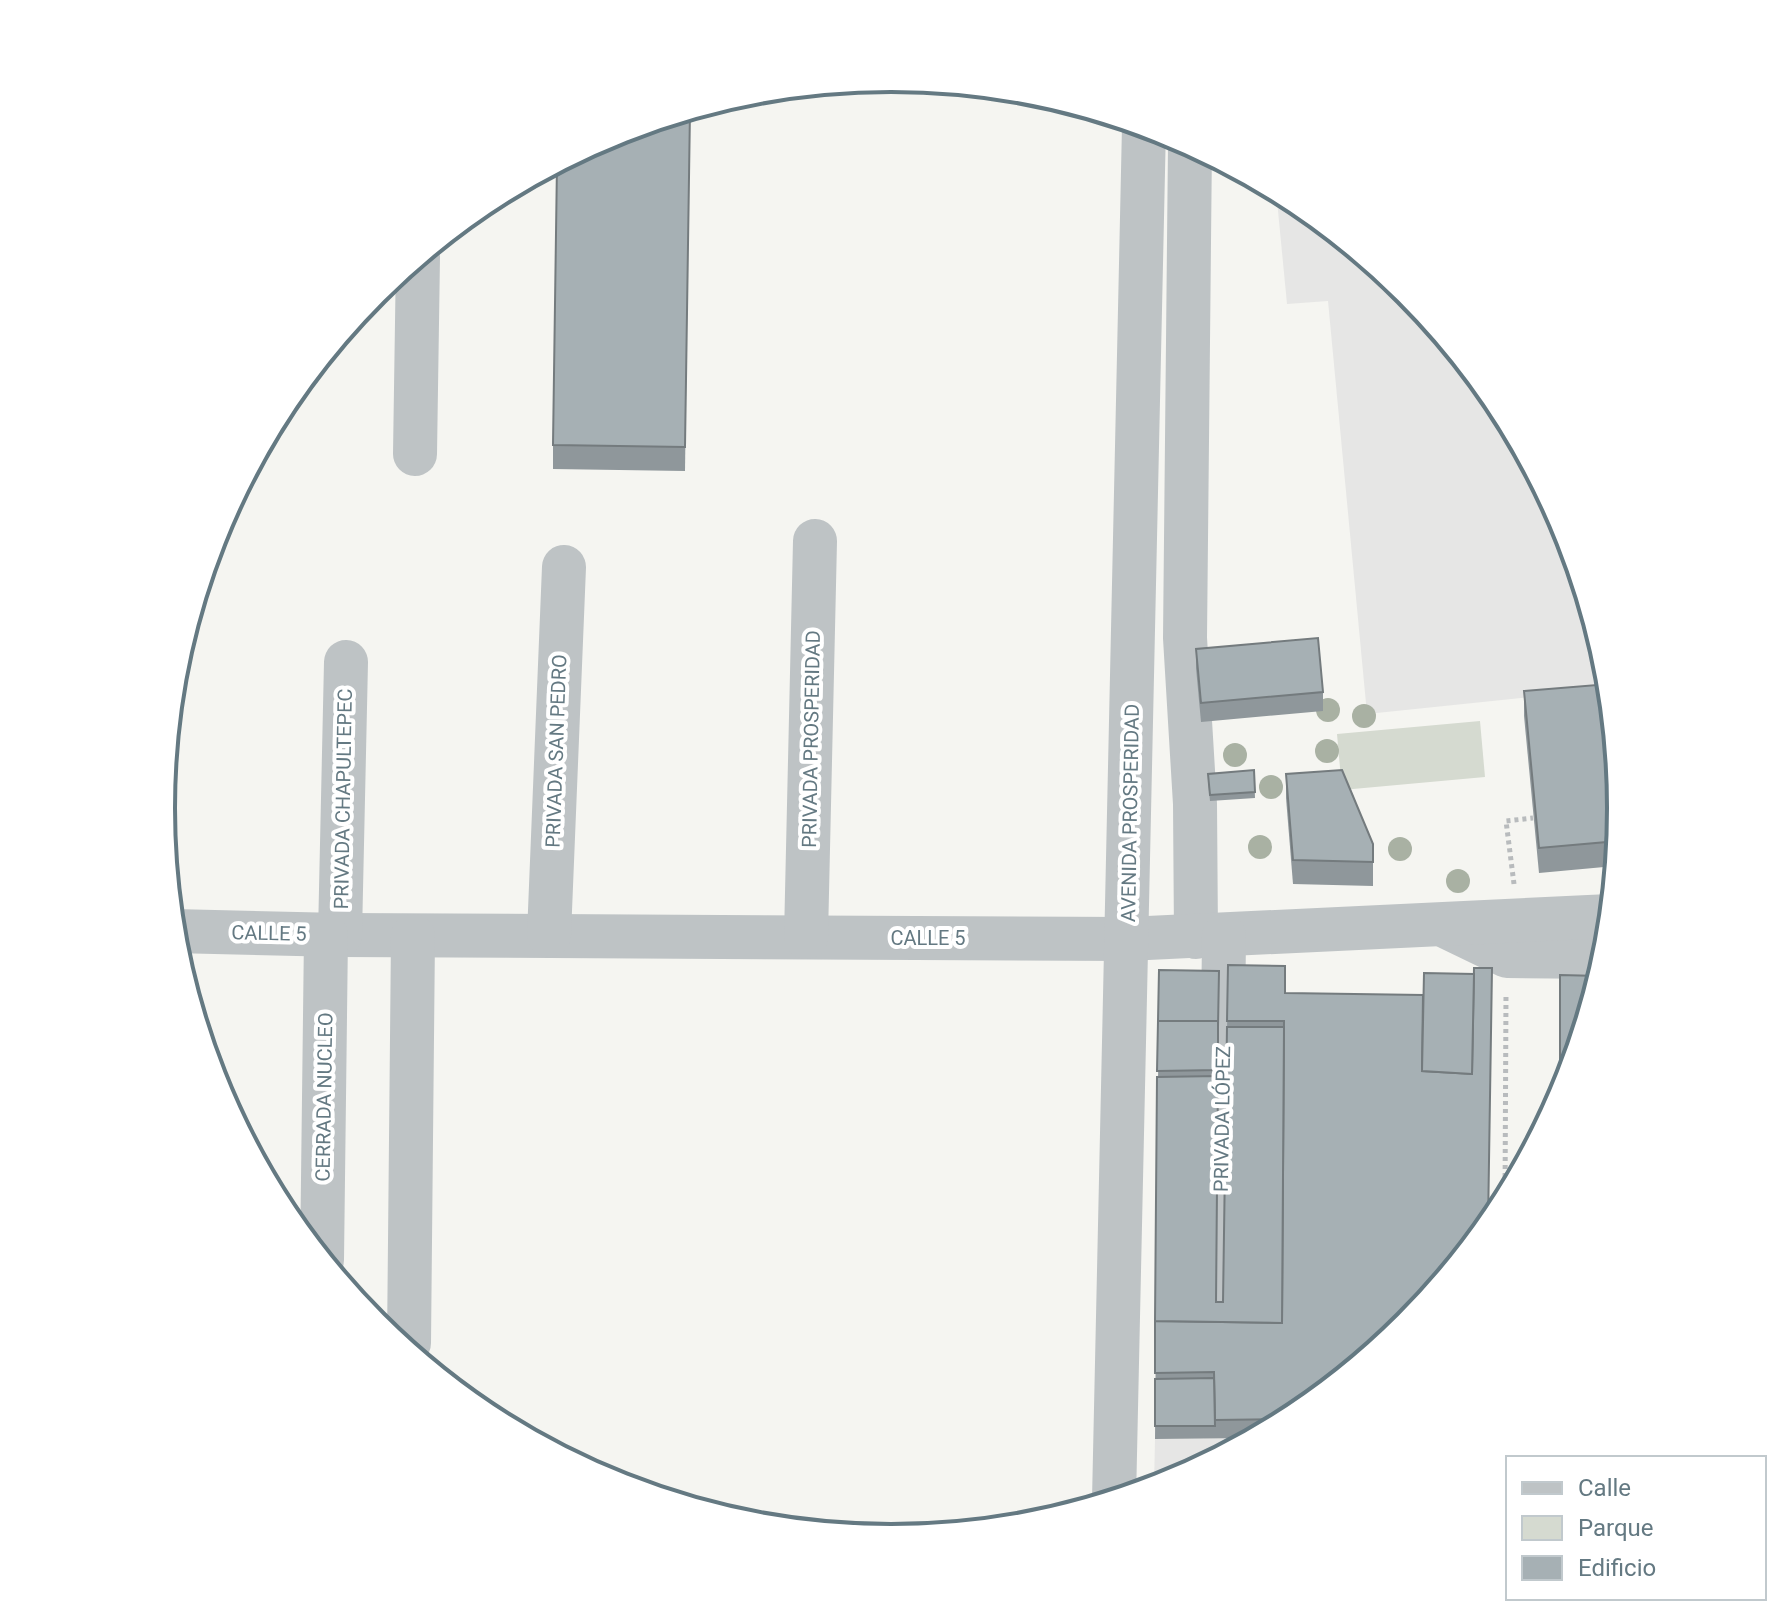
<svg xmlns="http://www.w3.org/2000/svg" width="1782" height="1616" font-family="Roboto,sans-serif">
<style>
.built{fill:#e6e6e5}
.green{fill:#d5dad0}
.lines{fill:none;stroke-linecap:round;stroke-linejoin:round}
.path{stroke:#b8bbbd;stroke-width:5;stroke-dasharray:4 4;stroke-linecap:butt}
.minor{stroke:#bec3c5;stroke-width:44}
.tree{fill:#a9b1a3}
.wall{fill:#8f979b}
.building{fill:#a6b0b4;stroke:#747b7e;stroke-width:2}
.labels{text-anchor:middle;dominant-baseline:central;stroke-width:8;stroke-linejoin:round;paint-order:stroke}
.street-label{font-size:20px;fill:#647982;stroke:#fff}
.rim{fill:none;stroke:#647982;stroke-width:4}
</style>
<rect width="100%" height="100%" fill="#f5f5f1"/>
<g class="built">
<polygon points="1276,190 1297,201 1408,292 1498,403 1566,529 1607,666 1609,689 1367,714 1328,301 1287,304"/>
<polygon points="1253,1438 1170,1483 1154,1487 1155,1439"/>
</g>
<polygon class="green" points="1480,721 1485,777 1342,790 1337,734"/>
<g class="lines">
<g class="path">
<polyline points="1514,884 1506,821 1533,818"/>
<polyline points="1505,1201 1506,994"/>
</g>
<g class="minor">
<polyline points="1190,144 1185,638 1195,804 1196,937"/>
<polyline points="415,454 418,257"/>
<polyline points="1449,928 1507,956 1605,957"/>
<polyline points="173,931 340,935 1127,939 1610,916"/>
<polyline points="340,935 346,662"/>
<polyline points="549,935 564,567"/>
<polyline points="806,937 815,541"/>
<polyline points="322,1260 326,935"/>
<polyline points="1220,1301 1224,936"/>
<polyline points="409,1343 413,936"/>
<polyline points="1114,1500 1144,126"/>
</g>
</g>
<g class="tree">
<circle cx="1328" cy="710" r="12"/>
<circle cx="1364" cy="716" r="12"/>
<circle cx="1327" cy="751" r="12"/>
<circle cx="1235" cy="755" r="12"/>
<circle cx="1271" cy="787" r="12"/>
<circle cx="1260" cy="847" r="12"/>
<circle cx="1400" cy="849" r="12"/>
<circle cx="1458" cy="881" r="12"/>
</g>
<g class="wall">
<polygon points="690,110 685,471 553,469 553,445"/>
<polygon points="1196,649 1323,692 1323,711 1201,722 1196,668"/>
<polygon points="1524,691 1621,808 1615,866 1539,873 1524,716"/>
<polygon points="1254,770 1255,798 1210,801 1208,781"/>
<polygon points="1286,774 1373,844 1373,886 1293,884 1286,798"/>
<polygon points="1228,965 1285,993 1423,995 1474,974 1492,968 1296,1415 1253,1438 1155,1439 1159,970 1219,971 1216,1302 1223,1302"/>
</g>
<g class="building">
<polygon points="690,110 685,447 553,445 557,163 612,133"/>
<polygon points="1318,638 1323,692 1201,703 1196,649"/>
<polygon points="1609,684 1621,808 1618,841 1539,848 1524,691"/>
<polygon points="1254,770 1255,792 1210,795 1208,774"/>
<polygon points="1342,770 1373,844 1373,862 1293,860 1286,774"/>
<polygon points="1228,965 1285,966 1285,993 1423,995 1422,1071 1472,1074 1474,968 1492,968 1488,1226 1407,1324 1296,1415 1281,1424 1281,1419 1215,1420 1214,1372 1155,1373 1155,1321 1282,1323 1284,1021 1227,1021"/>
<polygon points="1159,970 1219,971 1218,1027 1218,1021 1158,1021"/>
<polygon points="1424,973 1474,974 1472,1074 1422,1071"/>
<polygon points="1560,975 1599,976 1565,1088 1560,1098"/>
<polygon points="1158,1021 1218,1021 1218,1070 1157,1071"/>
<polygon points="1227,1027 1284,1027 1282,1323 1155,1321 1157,1077 1218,1076 1216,1302 1223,1302"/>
<polygon points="1214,1378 1215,1426 1155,1426 1155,1379"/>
</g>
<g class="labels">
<g class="street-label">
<text transform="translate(811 739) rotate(-89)">PRIVADA PROSPERIDAD</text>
<text transform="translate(556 751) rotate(-88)">PRIVADA SAN PEDRO</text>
<text transform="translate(343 799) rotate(-89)">PRIVADA CHAPULTEPEC</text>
<text transform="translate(1130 813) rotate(-89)">AVENIDA PROSPERIDAD</text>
<text transform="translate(269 933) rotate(1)">CALLE 5</text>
<text x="928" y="938">CALLE 5</text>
<text transform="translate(324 1097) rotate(-89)">CERRADA NUCLEO</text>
<text transform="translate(1222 1119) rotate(-89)">PRIVADA LÓPEZ</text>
</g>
</g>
<path d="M0 0H1782V1616H0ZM175 808a716 716 0 1 1 1432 0a716 716 0 1 1-1432 0Z" fill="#fff" fill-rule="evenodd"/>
<path class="rim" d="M175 808a716 716 0 1 1 1432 0a716 716 0 1 1-1432 0Z"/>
<rect x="1506" y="1456" width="260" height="144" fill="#ffffff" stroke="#c1c9cd" stroke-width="2"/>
<rect x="1522" y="1482" width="40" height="12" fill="#bec3c5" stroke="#c1c9cd" stroke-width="2"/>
<text x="1578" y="1496" font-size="24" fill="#647982">Calle</text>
<rect x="1522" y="1516" width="40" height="24" fill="#d5dad0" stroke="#c1c9cd" stroke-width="2"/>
<text x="1578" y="1536" font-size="24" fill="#647982">Parque</text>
<rect x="1522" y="1556" width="40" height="24" fill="#a6b0b4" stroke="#c1c9cd" stroke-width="2"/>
<text x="1578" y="1576" font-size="24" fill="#647982">Edificio</text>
</svg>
